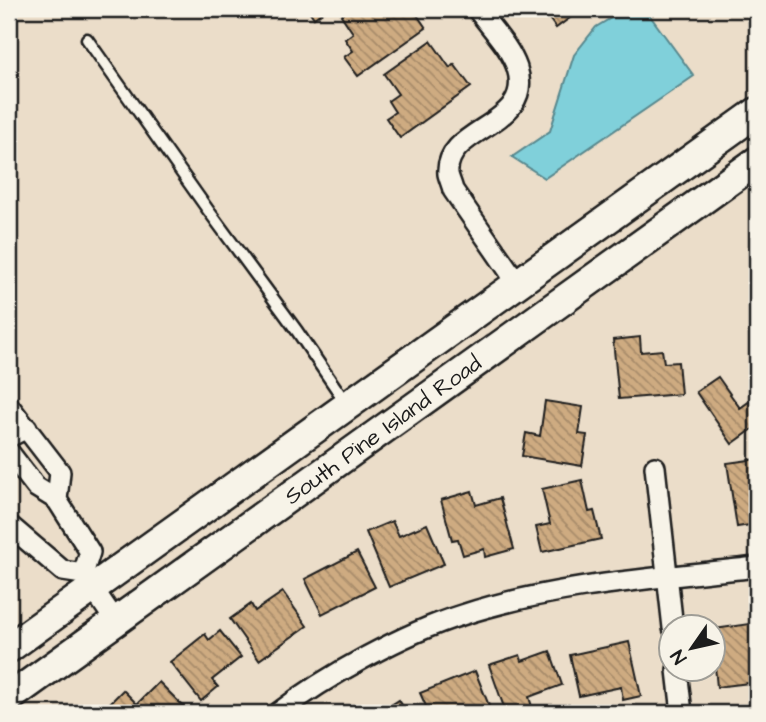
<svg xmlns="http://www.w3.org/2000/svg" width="766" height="722" font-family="'Architects Daughter',sans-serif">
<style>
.water{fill:#80d0da;stroke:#58888e;stroke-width:2}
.building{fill:url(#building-back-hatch);stroke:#1c1c1c;stroke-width:2}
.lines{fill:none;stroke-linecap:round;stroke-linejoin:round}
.lane-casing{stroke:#1c1c1c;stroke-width:15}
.street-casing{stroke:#1c1c1c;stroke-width:24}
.secondary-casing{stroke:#1c1c1c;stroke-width:33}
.lane{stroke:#f7f3e8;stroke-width:10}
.street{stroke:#f7f3e8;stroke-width:19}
.secondary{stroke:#f7f3e8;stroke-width:28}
.labels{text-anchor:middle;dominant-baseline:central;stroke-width:7;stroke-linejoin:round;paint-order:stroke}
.street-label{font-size:23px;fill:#1c1c1c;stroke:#f7f3e8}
</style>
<defs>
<pattern id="building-back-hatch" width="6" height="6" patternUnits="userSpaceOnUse" patternTransform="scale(1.75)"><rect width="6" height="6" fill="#ceab81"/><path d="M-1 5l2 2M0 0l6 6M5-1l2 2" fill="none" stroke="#a68a69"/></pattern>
</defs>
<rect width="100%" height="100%" fill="#ebddc9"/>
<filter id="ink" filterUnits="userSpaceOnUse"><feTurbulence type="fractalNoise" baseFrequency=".0143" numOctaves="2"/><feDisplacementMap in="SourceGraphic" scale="14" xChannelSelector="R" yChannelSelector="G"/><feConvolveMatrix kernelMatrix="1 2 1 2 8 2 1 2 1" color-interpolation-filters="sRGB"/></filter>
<g filter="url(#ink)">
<polygon class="water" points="626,9 645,9 694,76 545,178 512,157 550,131 574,55 596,27"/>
<g class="building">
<polygon points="308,9 327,9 314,18"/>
<polygon points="350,9 398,9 402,13 408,9 413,9 426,28 358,76 344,57 353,51 345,39 353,33 341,15"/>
<polygon points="542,9 582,9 556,28"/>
<polygon points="431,41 450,68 454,64 471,87 400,138 386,118 395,112 388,101 398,94 384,74"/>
<polygon points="640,337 641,352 662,350 664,363 678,362 681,394 619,399 613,340"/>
<polygon points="718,377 740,408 757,396 757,426 732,444 696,392"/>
<polygon points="545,401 583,407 579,434 587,435 582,466 522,456 526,433 540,436"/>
<polygon points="757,459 757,524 737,527 727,463"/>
<polygon points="582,480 589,512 594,511 601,539 542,552 536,527 550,524 542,489"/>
<polygon points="472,491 476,505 500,498 514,549 485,557 484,549 463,555 458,539 452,540 441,500"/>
<polygon points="392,521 399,536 427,524 444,564 389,587 366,532"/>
<polygon points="357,552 375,587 322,614 305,579"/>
<polygon points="283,592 307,626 259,660 230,619 251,604 255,611"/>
<polygon points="757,623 757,682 717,687 714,656 714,629"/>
<polygon points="220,631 241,657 212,680 218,687 201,701 170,662 205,634 209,640"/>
<polygon points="629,642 641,696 623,700 621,687 579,696 570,655"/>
<polygon points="550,651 562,685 529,697 534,713 506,713 489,665 520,655 522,661"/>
<polygon points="475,671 492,713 429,713 420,693"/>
<polygon points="159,682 186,709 182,713 108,713 104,709 123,690 137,704"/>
<polygon points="399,700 407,713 379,713"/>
<polygon points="757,706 757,713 731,713 731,707"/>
</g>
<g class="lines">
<g class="lane-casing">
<polyline id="lane" points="87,39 208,210 297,331 346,403"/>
</g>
<g class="street-casing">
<g id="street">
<path d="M 477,9 C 490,27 510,47 517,68 C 536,127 444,126 448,174 C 449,179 452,185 453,190 L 518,284"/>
<polyline points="9,406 60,472 57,500 90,552 83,574"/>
<polyline points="9,437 27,428"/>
<polyline points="9,452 36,487 57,500"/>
<polyline points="655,467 673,628"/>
<polyline points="9,525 63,571 83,574 116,622"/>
<polyline points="677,670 682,713"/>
<path d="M 278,713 C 326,676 404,633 462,615 C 557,584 659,578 757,567"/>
</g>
</g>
<g class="secondary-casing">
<g id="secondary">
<polyline points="9,648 757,112"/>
<polyline points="9,698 757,161"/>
</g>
</g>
<use href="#lane" class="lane"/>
<use href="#street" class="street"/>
<use href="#secondary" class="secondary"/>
</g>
</g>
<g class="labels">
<g class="street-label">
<text transform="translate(383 430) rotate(-36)">South Pine Island Road</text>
</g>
</g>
<rect width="766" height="722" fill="none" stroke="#f7f3e8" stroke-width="35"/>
<rect x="18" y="18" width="731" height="687" fill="none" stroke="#1c1c1c" stroke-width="2.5" filter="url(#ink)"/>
<g transform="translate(692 648) rotate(236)"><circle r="33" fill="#f7f3e8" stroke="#9f9d96" stroke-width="2"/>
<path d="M0-5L12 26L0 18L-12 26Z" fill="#1c1c1c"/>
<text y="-10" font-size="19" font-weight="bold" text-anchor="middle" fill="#1c1c1c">N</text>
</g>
</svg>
